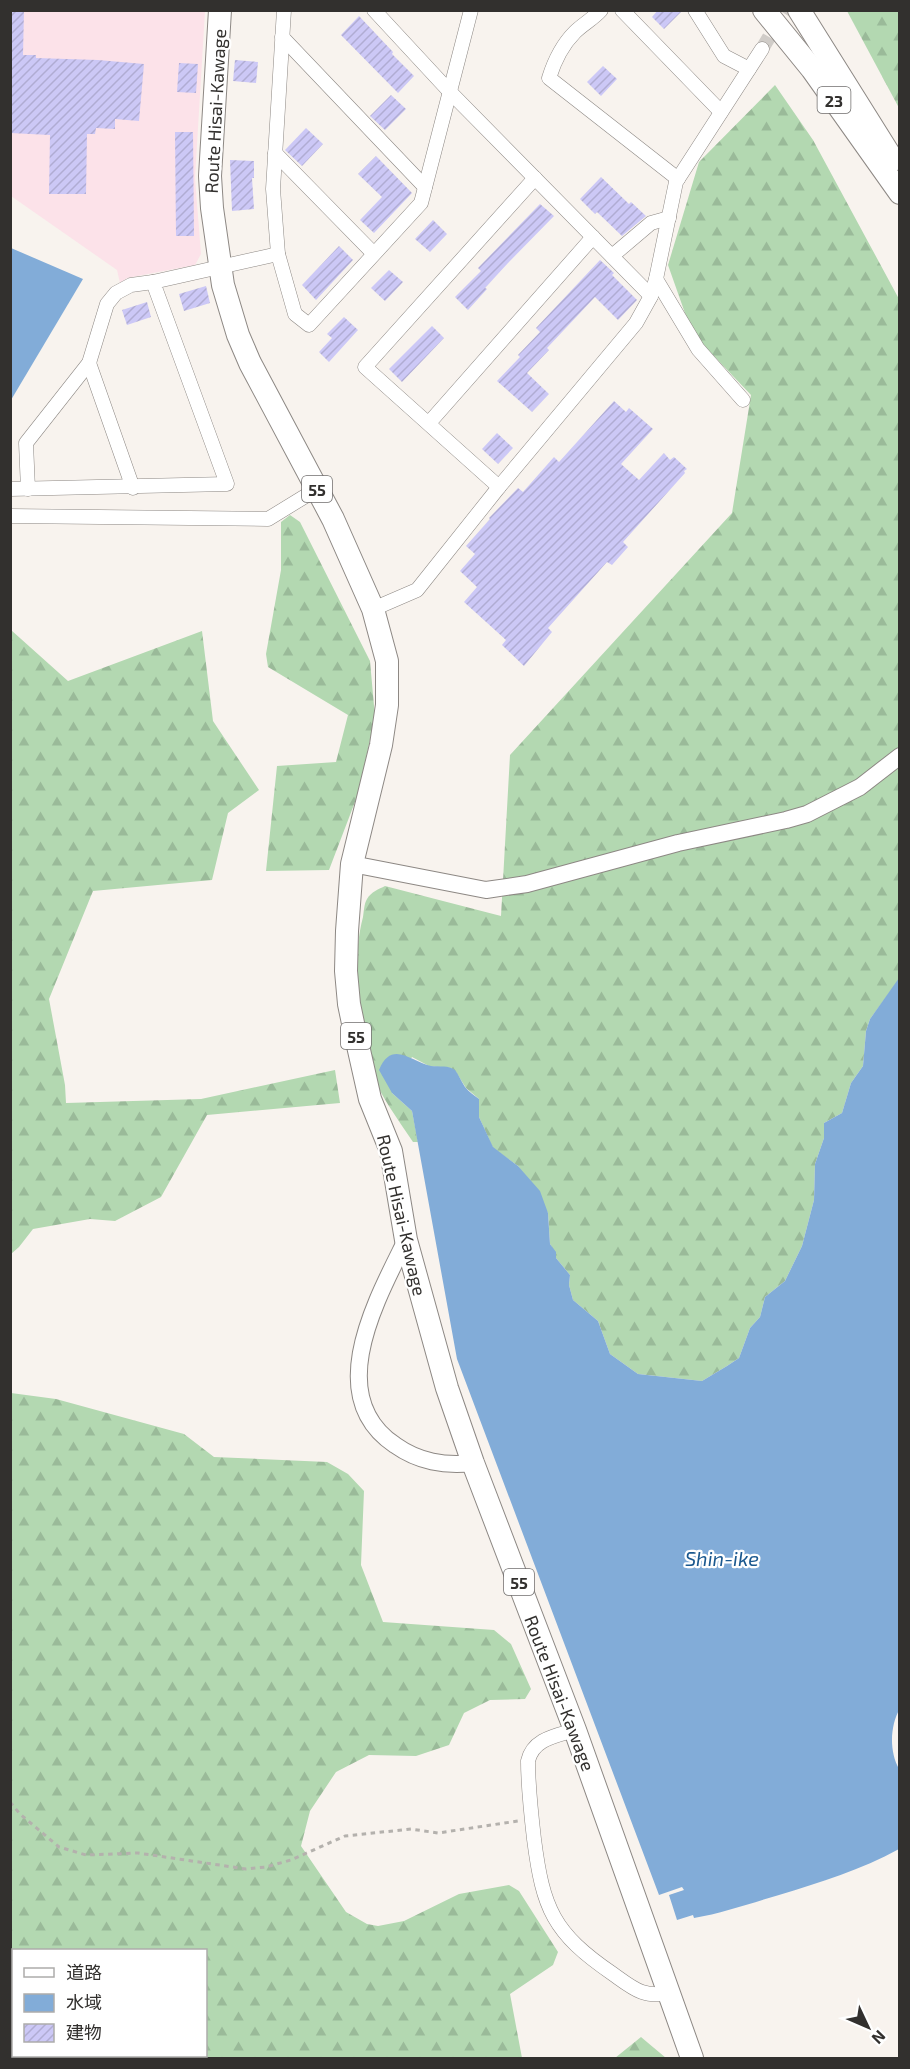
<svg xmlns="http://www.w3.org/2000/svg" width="910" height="2069" font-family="'Exo 2','Noto Sans JP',sans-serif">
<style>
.education{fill:#fce2e9}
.forest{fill:url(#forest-firs);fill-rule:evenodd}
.water{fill:#82acd8}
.building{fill:url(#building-hatch)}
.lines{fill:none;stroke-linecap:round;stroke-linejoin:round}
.minor-tunnel{stroke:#d0ccc8;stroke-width:14;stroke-dasharray:14 7;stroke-linecap:butt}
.minor-casing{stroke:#8d8884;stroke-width:15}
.tertiary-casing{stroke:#8d8884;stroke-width:18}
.primary-casing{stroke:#8d8884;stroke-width:24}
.trunk-casing{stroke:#8d8884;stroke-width:24}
.path{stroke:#b4b1ad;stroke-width:3;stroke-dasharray:4.5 4.5;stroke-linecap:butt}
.minor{stroke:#fff;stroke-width:14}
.tertiary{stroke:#fff;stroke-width:16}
.primary{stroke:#fff;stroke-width:22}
.trunk{stroke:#fff;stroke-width:22}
.labels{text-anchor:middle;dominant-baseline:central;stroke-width:4.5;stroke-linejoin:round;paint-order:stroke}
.shield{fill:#fff;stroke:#706e6d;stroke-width:1.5}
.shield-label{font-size:16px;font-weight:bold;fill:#32302e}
.street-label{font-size:18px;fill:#32302e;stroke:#fff}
.water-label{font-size:20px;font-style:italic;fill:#1a588f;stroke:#fff}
</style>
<defs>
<pattern id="forest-firs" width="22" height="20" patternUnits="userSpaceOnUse" patternTransform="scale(1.5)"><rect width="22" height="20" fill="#b3d8b1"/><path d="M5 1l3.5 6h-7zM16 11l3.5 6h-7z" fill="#9aba99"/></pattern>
<pattern id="building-hatch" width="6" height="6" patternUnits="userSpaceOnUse" patternTransform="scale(1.5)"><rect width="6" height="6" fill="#ccc8f6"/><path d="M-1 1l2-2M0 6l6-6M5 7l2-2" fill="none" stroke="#b0acd3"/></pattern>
</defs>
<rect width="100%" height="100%" fill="#f8f3ee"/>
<polygon class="education" points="11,11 205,11 195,178 201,254 195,265 127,278 120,283 117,270 11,196"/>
<g class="forest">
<polygon points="847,11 899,11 899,108"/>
<path d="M 775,85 L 813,140 L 899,299 L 900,978 L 870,1019 L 866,1031 L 863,1066 L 851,1083 L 842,1113 L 824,1123 L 824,1138 L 815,1164 L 814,1200 L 802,1246 L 785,1281 L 765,1297 L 760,1317 L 750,1328 L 739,1358 L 727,1366 L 702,1381 L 638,1374 L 610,1354 L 598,1321 L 573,1300 L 569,1285 L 570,1275 L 556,1258 L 555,1252 L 550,1244 L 548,1213 L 518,1166 L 493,1148 L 479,1117 L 479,1099 L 466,1088 L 456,1072 L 451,1068 L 429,1066 L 412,1057 L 392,1093 L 412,1111 L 418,1142 L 413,1142 C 397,1118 379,1094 369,1067 C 354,1026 352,959 363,917 C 364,911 364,904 367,899 C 371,892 379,889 385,886 L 501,916 L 510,755 L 732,513 L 751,395 L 692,333 L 668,265 L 699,162 Z"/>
<polygon points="290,515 300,522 370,661 375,717 358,794 329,870 266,871 277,766 336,762 348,715 268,667 266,654 281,570 281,522"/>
<polygon points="11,630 68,681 202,631 213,721 259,790 228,813 212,880 93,891 49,999 65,1085 66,1103 201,1099 335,1070 340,1103 207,1115 161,1197 115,1221 90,1219 33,1229 19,1247 11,1254"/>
<path d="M 11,1393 L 56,1399 L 184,1434 L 214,1457 L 327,1462 L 348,1474 L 364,1491 L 361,1565 L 383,1622 L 494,1630 L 511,1644 L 531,1689 L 525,1699 L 490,1700 L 464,1713 L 449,1745 L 416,1756 L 369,1755 L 336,1772 L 310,1811 L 301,1846 L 346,1912 L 367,1924 L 378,1926 L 404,1921 L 459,1894 L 509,1885 L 519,1891 L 558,1952 L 553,1965 L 510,1994 L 522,2058 L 11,2058 ZM 206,1950 L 206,2056 L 14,2056 L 14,1950 Z"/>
<polygon points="641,2037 666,2058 615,2058"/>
</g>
<g class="water">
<polygon points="11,248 83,279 11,400"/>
<path d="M 899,978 L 900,1708 C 890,1726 889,1751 899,1769 L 899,1849 C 861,1870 821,1882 779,1895 C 751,1903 723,1913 694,1918 L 693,1915 L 677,1920 L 669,1895 L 684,1890 L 682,1887 L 659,1895 L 457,1359 L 412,1111 L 392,1093 L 379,1070 C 392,1039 411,1062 431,1066 C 439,1067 449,1065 455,1070 C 459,1075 461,1081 465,1087 C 469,1092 474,1095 479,1099 L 479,1117 L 493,1147 L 518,1166 L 540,1191 L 548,1213 L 550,1244 L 556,1252 L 556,1258 L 570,1275 L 569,1285 L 573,1300 L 598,1321 L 610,1354 L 638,1374 L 702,1381 L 727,1366 L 739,1358 L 750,1328 L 760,1317 L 765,1297 L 785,1281 L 802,1246 L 814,1200 L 815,1164 L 824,1138 L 824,1123 L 842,1113 L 851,1083 L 863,1066 L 866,1031 L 870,1019 Z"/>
</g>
<g class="building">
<polygon points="10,10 24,10 23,55 36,55 36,58 98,60 144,64 139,121 115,119 115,129 96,128 95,134 87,134 86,194 49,194 50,135 10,133"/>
<polygon points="658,10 683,10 664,29 652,17"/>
<polygon points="359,16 393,52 392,54 414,76 398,93 341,35"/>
<polygon points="235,60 258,62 256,83 233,81"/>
<polygon points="179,63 198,64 196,93 177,92"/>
<polygon points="603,66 617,79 601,96 587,82"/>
<polygon points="391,95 406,109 385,130 370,116"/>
<polygon points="306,128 323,144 302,166 285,150"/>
<polygon points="175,132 193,132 194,236 176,236"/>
<polygon points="376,156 412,193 374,233 360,220 382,197 358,174"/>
<polygon points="230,160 254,161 254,178 252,178 254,209 232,211"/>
<polygon points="601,177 629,204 631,202 646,216 622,236 597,212 595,214 580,199"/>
<polygon points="540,204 554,216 508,263 485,288 487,289 468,310 455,297 481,271 478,268"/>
<polygon points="433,220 447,234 430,252 415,239"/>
<polygon points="339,246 353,260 316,300 302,285"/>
<polygon points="600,260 614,273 612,275 637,300 618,320 595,297 547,348 549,350 527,373 549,394 532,412 497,381 520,357 518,355 540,332 536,328"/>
<polygon points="389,270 403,282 385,301 371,288"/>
<polygon points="206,286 210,303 184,311 179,294"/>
<polygon points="147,302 151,317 127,325 122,310"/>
<polygon points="344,317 358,330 329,362 319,352 332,338 327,334"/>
<polygon points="432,326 444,338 402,382 389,369"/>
<polygon points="614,401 626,412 629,408 653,429 621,464 639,480 664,453 670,460 674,457 687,469 684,471 685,473 623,542 628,547 612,565 607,562 548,628 552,632 524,666 502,645 506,640 464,602 477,587 460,571 475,554 466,546 490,519 489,518 518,488 523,492 554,457 559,462"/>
<polygon points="497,433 513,448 498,464 482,449"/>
</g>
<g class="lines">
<polyline class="minor-tunnel" points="762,49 785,10"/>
<g class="minor-casing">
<g id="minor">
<polyline points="284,10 273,189 278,254 295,314 309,325 421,203 471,10"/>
<polyline points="374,10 450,92 651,296"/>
<path d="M 601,10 C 593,19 583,24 575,32 C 563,44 554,62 549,78 L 678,179"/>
<polyline points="622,10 721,112"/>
<polyline points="695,10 724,56 749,69"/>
<polyline points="282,37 425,187"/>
<polyline points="275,153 373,253"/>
<polyline points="612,256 651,223 669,218"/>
<polyline points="656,279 698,349 743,400"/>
<polyline points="89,363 133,488"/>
<polyline points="429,423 593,237"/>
<polyline points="499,487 365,367 535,178"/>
<polyline points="10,489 227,484 153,282 278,254"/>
<polyline points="28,489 26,443 89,363 107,304 116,293 131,285 153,282"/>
<polyline points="10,516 268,519 317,489"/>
<polyline points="373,609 417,590 499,487 636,323 651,296 656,279 676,182 762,49"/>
<path d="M 575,1730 C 555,1736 533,1739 528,1761 C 528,1787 531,1813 534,1839 C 543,1909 553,1933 613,1974 C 634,1989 643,1998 671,1993"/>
</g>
</g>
<g class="tertiary-casing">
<g id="tertiary">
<polyline points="352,864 486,890 527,884 678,843 786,820 807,814 860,787 900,756"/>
<path d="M 406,1240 C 377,1299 322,1396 395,1445 C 419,1462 444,1466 473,1463"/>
</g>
</g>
<g class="primary-casing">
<polyline id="primary" points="220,10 210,176 212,208 223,285 238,335 250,363 333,519 373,609 387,661 387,705 381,745 352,864 347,931 346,971 349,1004 354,1028 370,1099 391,1151 406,1240 447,1388 473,1463 575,1730 692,2058"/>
</g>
<g class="trunk-casing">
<g id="trunk">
<polyline points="764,10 812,69 900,193"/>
<polyline points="799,10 893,160"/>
</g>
</g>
<polyline class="path" points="10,1802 20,1814 59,1847 86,1855 138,1853 246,1869 266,1867 291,1860 345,1836 411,1829 438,1833 518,1821"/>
<use href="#minor" class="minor"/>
<use href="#tertiary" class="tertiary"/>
<use href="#primary" class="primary"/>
<use href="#trunk" class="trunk"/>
</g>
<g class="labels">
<g class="shield">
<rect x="817.5" y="87" width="33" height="26" rx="4.5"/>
<rect x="302" y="476" width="30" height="26" rx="4.5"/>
<rect x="341" y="1023" width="30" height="26" rx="4.5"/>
<rect x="504" y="1569" width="30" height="26" rx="4.5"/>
</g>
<g class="shield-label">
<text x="834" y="100">23</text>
<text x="317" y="489">55</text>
<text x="356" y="1036">55</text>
<text x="519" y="1582">55</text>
</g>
<g class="street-label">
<text transform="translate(215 111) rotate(-87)">Route Hisai-Kawage</text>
<text transform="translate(402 1215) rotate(77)">Route Hisai-Kawage</text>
<text transform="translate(560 1693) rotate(69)">Route Hisai-Kawage</text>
</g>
<g class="water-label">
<text x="722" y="1558">Shin-ike</text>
</g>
</g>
<rect width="910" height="2069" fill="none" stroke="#32302e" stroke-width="24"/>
<rect x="12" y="1949" width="195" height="108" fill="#ffffff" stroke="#adacab" stroke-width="1.5"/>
<rect x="24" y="1968" width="30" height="9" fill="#ffffff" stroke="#adacab" stroke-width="1.5"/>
<text x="66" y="1979" font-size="18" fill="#32302e">道路</text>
<rect x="24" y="1994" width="30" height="18" fill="#82acd8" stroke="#adacab" stroke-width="1.5"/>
<text x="66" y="2009" font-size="18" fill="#32302e">水域</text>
<rect x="24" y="2024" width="30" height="18" fill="url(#building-hatch)" stroke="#adacab" stroke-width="1.5"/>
<text x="66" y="2039" font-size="18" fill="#32302e">建物</text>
<g transform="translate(868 2027) rotate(134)" stroke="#ffffff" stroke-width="4.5" paint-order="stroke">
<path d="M0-4.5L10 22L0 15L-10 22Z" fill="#32302e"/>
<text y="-9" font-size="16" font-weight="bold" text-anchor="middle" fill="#32302e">N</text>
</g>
</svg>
